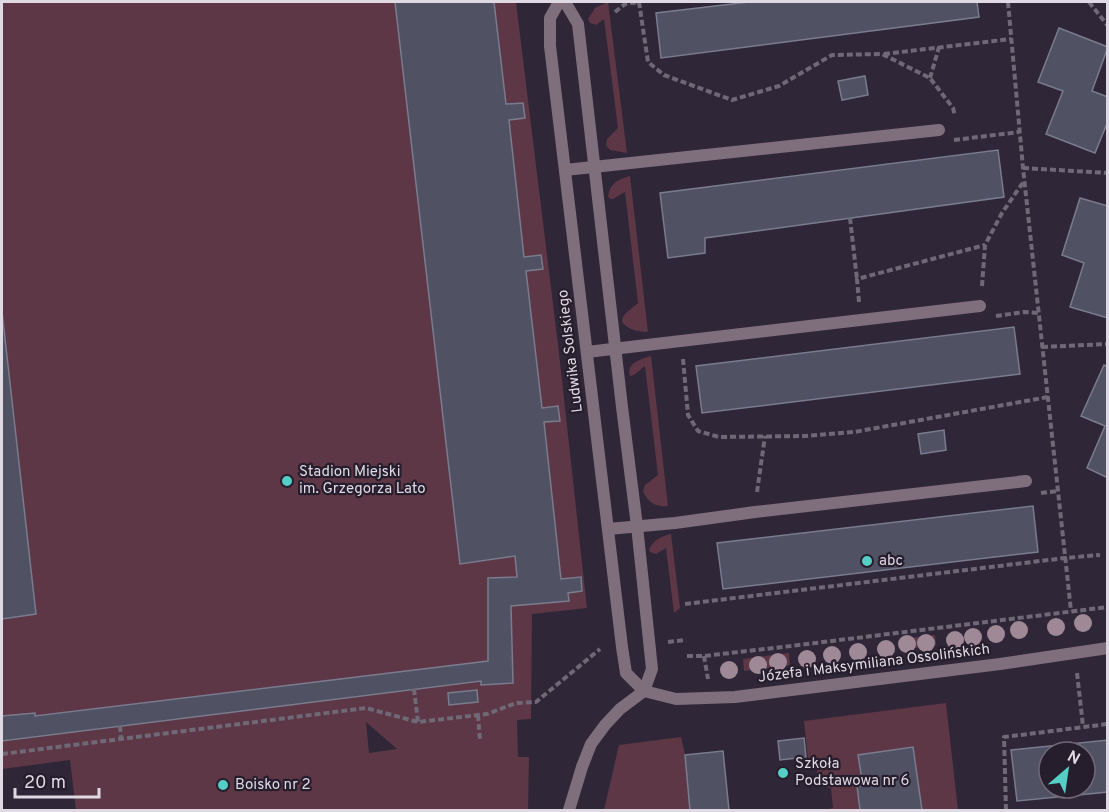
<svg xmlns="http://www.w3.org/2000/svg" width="1109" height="812" font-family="Overpass,sans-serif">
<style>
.green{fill:#5d3745;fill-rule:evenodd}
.building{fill:#515164;stroke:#7a7b8f;stroke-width:1.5;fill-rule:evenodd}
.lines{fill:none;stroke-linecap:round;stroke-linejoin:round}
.path{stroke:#6f6876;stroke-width:4;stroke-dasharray:6 3;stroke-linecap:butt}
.minor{stroke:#7f6e7c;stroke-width:12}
.tree{fill:#9f8997}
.poi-dot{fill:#55cec6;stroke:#261d2d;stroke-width:2}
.labels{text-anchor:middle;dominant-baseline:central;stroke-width:4.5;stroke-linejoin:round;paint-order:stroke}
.street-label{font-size:15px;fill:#ded9e3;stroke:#261d2d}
.poi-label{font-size:15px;fill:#ded9e3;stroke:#261d2d;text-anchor:start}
</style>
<rect width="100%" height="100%" fill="#2f2737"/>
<g class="green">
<path d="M 2,2 L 516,2 L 559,353 L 587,608 L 532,614 L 531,719 L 517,720 L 518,757 L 529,757 L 528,810 L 76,810 L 70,760 L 2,769 ZM 366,722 L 397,749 L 369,753 Z"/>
<polygon points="608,2 627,153 610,150 606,145 607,139 618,128 604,19 596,25 590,23 588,19 595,8"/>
<path d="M 630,176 L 648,332 C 638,332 629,330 622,322 C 622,313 632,309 638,303 L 625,192 L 613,199 L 610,199 L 608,196 C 610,183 619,179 630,176 Z"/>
<path d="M 651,356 L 668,506 C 657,508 647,502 643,491 L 645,485 L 658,475 L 645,366 L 634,375 L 630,376 C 626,363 641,359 651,356 Z"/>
<path d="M 671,534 L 680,608 L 674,613 L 666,548 L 656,554 L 650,552 L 649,550 C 653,540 662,536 671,534 Z"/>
<polygon points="935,635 936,645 901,650 900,639"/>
<polygon points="789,653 790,665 744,671 743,659"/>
<path d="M 946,703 L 958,810 L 922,810 L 913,747 L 858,755 L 863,786 L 857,786 L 860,810 L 825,810 L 833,808 L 831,788 C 817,785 817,781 817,768 L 809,769 L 804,721 Z"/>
<polygon points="681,737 685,755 690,810 604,810 619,745"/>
</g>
<g class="building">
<polygon points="395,2 494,2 506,104 523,103 525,118 509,120 524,257 541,255 543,269 526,271 542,408 558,406 560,421 544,422 561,579 581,577 582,591 568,593 569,601 511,606 513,683 481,685 481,681 2,741 2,716 35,713 35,716 488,661 488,578 517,577 515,556 460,564"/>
<polygon points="749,2 977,2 979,17 661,58 656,13"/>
<polygon points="1059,28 1108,47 1092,91 1108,97 1108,121 1095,153 1046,134 1063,91 1038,82"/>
<polygon points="865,76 868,95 842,100 838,81"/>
<polygon points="998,150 1004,197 705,238 705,253 668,258 660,193"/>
<polygon points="1080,198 1108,206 1108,318 1070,307 1084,263 1062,255"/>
<polygon points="2,312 36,614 2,619"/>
<polygon points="1014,327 1020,374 702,413 696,366"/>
<polygon points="1104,365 1108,367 1108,478 1087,468 1105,426 1081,416"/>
<polygon points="944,430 946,450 921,454 918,434"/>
<polygon points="1033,506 1038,552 723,589 717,543"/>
<polygon points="477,690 478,702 449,705 448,693"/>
<polygon points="804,738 806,757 780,760 778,741"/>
<path d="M 1108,740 L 1108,792 L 1017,801 L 1011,750 ZM 1049,752 L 1085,752 L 1085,788 L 1049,788 Z"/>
<polygon points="913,747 922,810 860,810 857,786 863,786 858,755"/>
<polygon points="723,751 729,810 690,810 685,755"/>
</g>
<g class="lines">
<g class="path">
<polyline points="639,2 648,62 664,75 732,100 779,86 832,55 882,54 930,78 953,108 955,116"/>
<polyline points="1008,2 1023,168 1071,611"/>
<polyline points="1089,2 1108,26"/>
<polyline points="615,12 625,4 640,2"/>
<polyline points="884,54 1011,39"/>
<polyline points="930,78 939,47"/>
<polyline points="954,140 1019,132"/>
<polyline points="1023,168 1108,173"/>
<polyline points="850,218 857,279"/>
<polyline points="982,286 985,245 1002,213 1024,181"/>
<polyline points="859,302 857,279 985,245"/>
<polyline points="996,316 1024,312 1039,313"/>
<polyline points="1042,347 1108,344"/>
<polyline points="683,359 688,415 698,431 719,437 806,436 854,432 1048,397"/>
<polyline points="757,492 765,436"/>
<polyline points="1041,493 1058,491"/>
<polyline points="685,604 1065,558 1100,555"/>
<polyline points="668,642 686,640"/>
<polyline points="687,656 704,656 791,646 1108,607"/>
<polyline points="704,656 708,679"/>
<polyline points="1077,673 1083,726"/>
<polyline points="414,689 418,722"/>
<polyline points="478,715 480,740"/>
<polyline points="120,726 121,738"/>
<polyline points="2,754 366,708 418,722 487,714 516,703 536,702 600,649"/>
<polyline points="1006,810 1004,737 1108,724"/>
</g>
<g class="minor">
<polyline points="559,2 550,18 550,46 622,647 626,673 644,691"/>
<polyline points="565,2 578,24 622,407 637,526 652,669 644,691 620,709 605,725 591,744 582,767 569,810"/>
<polyline points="565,170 939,130"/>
<polyline points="587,352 980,306"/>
<polyline points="608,529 675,523 755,512 1026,481"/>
<polyline points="644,691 676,699 735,697 1000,664 1108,648"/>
</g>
</g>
<g class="tree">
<circle cx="1083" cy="623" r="9"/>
<circle cx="1056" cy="627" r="9"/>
<circle cx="1019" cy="630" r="9"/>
<circle cx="996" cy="634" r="9"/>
<circle cx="973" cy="637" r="9"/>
<circle cx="955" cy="640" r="9"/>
<circle cx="926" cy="643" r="9"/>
<circle cx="907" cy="644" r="9"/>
<circle cx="886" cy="649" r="9"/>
<circle cx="858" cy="652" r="9"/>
<circle cx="832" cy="655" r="9"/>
<circle cx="807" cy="659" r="9"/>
<circle cx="778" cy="662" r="9"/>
<circle cx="758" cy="665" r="9"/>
<circle cx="729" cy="670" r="9"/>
</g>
<g class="poi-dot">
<circle cx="287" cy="481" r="6"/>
<circle cx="867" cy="561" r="6"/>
<circle cx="783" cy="773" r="6"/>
<circle cx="223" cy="785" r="6"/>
</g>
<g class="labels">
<g class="street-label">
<text transform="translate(571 351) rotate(-97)">Ludwika Solskiego</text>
<text transform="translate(874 664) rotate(-7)">Józefa i Maksymiliana Ossolińskich</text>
</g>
<g class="poi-label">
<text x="299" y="472">Stadion Miejski<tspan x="299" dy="17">im. Grzegorza Lato</tspan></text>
<text x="879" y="561">abc</text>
<text x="795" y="764">Szkoła<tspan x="795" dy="17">Podstawowa nr 6</tspan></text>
<text x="235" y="785">Boisko nr 2</text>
</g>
</g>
<rect width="1109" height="812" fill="none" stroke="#ded9e3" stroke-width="6"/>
<g transform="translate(1067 770) rotate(29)"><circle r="28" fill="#261d2d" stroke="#706876" stroke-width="1.5"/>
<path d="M0-4.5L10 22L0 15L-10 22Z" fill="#55cec6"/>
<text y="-9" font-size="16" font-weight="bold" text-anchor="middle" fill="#ded9e3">N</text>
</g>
<path d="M15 788v9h84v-9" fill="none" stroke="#ded9e3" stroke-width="3"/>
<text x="24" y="788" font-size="18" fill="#ded9e3" stroke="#261d2d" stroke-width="4.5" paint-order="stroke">20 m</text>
</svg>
